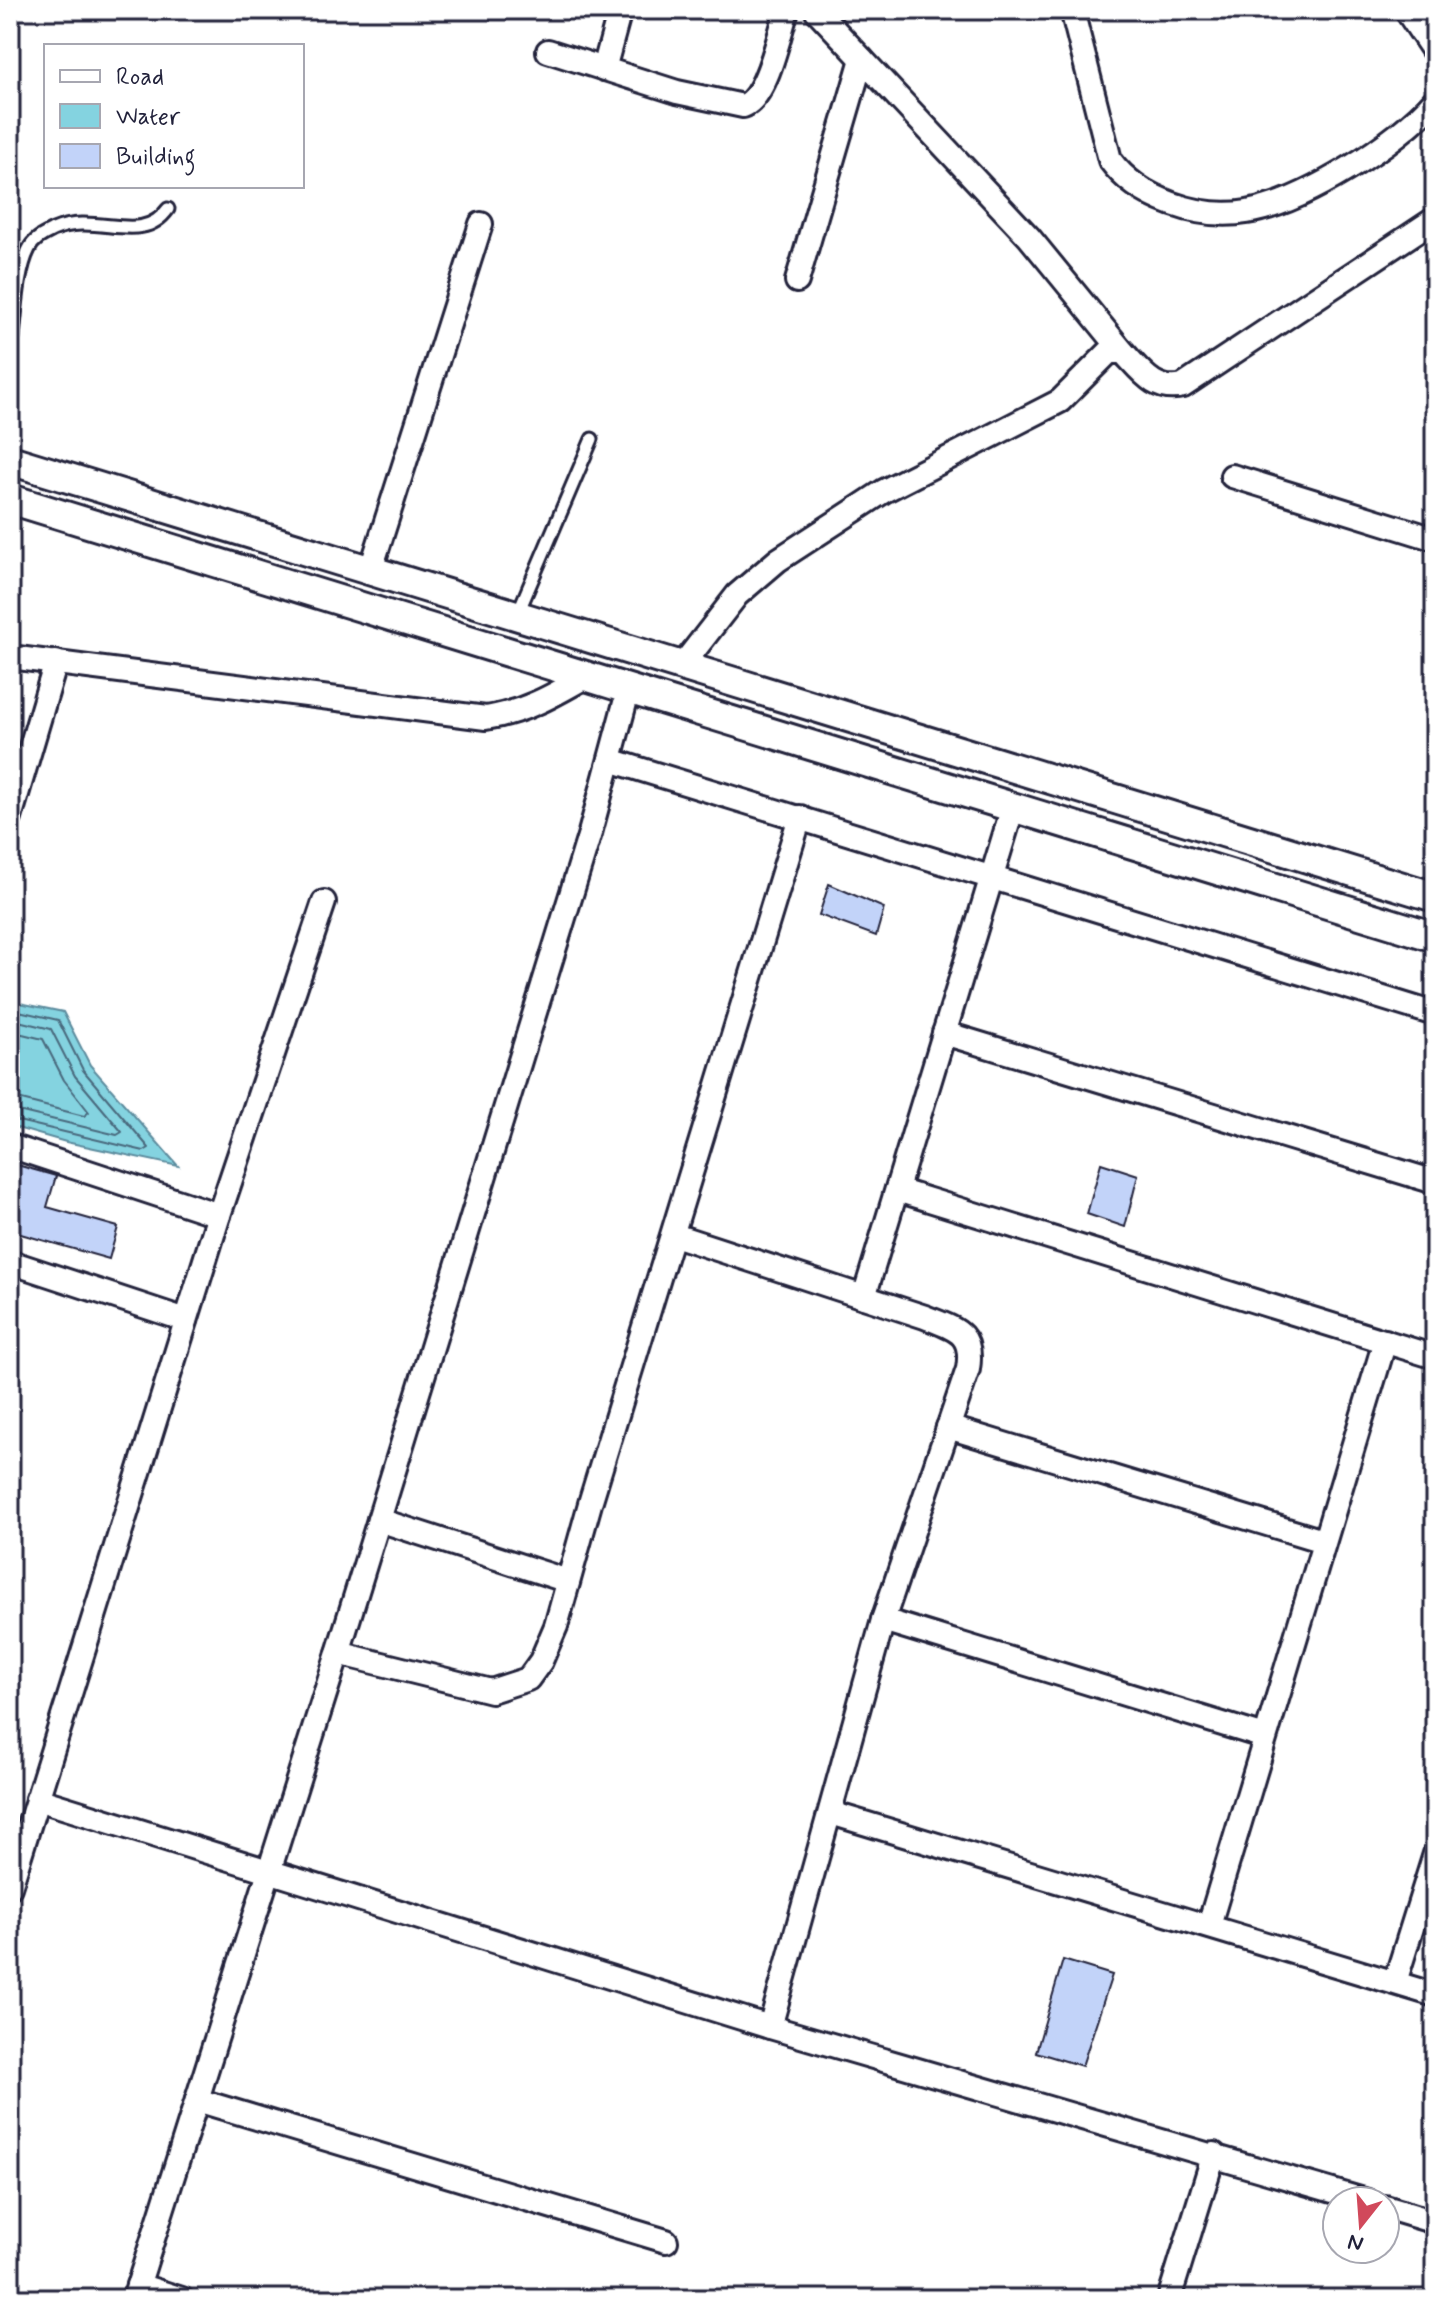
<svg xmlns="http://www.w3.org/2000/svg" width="1445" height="2309" font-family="Mynerve,sans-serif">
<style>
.water{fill:#84d3e0;stroke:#5d8c9e;stroke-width:2}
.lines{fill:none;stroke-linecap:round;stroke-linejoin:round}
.shore{stroke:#49697d;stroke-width:2}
.building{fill:#c2d3f9;stroke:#22223b;stroke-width:2}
.service-casing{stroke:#22223b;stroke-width:17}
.minor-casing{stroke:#22223b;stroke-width:28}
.tertiary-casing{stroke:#22223b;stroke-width:34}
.service{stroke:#fff;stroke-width:11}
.minor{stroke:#fff;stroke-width:22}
.tertiary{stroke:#fff;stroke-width:28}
</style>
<rect width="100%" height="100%" fill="#fff"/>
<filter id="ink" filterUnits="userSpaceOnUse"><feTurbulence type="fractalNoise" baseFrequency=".0125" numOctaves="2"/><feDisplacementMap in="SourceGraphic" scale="16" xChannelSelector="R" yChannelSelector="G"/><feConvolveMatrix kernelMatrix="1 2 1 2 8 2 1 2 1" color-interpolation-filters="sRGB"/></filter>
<g filter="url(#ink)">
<polygon class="water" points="10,1001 63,1012 90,1065 178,1166 66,1142 10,1126"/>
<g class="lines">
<g class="shore">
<polyline points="10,1009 58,1020 83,1070 149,1148 144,1151 10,1119"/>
<polyline points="10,1019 51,1029 75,1076 122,1132 117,1135 10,1109"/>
<polyline points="10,1031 43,1039 64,1080 89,1112 84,1116 10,1097"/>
</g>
</g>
<g class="building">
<polygon points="829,884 884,908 876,936 819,915"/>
<polygon points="10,1163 56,1176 47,1207 118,1227 109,1259 10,1231"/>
<polygon points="1101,1163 1138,1175 1125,1227 1087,1214"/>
<polygon points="1063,1960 1112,1975 1082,2066 1036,2052"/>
</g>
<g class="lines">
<g class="service-casing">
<g id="service">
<path d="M 10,359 C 16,327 15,276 29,249 C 34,239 43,235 53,230 C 97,211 141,247 168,209"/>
<polyline points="517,615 592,439"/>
</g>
</g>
<g class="minor-casing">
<g id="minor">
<polyline points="816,10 1029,237 1123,352"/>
<path d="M 1072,10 L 1110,160 C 1138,199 1200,220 1247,212 C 1303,203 1398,143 1435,100"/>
<polyline points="1406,10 1435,53"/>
<path d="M 548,51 L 677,92 L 743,106 C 767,98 779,34 787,10"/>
<polyline points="604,69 620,10"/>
<polyline points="797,281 862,59"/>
<polyline points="1232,476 1435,539"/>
<polyline points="370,572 481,224"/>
<path d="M 10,657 L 486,718 C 525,712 554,695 587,676"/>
<path d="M 681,667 L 737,595 L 778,560 L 884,491 L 1060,401 L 1109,352 L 1123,352 C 1141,371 1155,393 1183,386 L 1435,219"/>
<polyline points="610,760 1435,1014"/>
<polyline points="10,818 56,662"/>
<polyline points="944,1033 1435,1182"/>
<polyline points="10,1146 219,1215"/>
<polyline points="897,1190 1435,1357"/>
<path d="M 674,1235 L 925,1317 C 955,1329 974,1332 968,1369 L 883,1620 L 770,2027"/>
<polyline points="10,1262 186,1320"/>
<polyline points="864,1297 1013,807"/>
<polyline points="948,1427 1323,1541"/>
<polyline points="379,1520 568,1581"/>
<polyline points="883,1620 1265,1737"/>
<polyline points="338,1653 491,1691 528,1679 541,1661 556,1626 591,1500 800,817"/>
<polyline points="37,1799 770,2027 1367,2201"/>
<polyline points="831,1813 1435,1995"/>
<polyline points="10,1887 219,1215 324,902"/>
<polyline points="1209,1925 1385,1341"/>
<polyline points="1395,1982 1435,1854"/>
<polyline points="197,2100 666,2241"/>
<polyline points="1385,2207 1435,2222"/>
<polyline points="138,2285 182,2299"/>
<polyline points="134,2299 338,1653 590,833 629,688"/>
<polyline points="1169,2299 1214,2154"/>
</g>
</g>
<g class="tertiary-casing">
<g id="tertiary">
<polyline points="10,460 1435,897"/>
<polyline points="10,499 1435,937"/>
</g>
</g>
<use href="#service" class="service"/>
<use href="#minor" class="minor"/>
<use href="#tertiary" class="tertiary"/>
</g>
</g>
<rect width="1445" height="2309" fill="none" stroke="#fff" stroke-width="40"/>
<rect x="20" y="20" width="1405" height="2269" fill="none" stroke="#22223b" stroke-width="3" filter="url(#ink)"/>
<rect x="44" y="44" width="260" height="144" fill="#ffffff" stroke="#a7a7b1" stroke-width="2"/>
<rect x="60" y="70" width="40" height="12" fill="#ffffff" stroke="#a7a7b1" stroke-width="2"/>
<text x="116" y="84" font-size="24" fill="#22223b">Road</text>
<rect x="60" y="104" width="40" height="24" fill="#84d3e0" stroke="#a7a7b1" stroke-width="2"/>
<text x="116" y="124" font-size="24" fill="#22223b">Water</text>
<rect x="60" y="144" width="40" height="24" fill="#c2d3f9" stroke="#a7a7b1" stroke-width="2"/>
<text x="116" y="164" font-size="24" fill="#22223b">Building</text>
<g transform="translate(1361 2225) rotate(197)"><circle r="38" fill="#ffffff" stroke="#a7a7b1" stroke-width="2"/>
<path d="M0-6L14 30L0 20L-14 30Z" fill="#d1495b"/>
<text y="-12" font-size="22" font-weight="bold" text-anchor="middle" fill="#22223b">N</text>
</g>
</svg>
